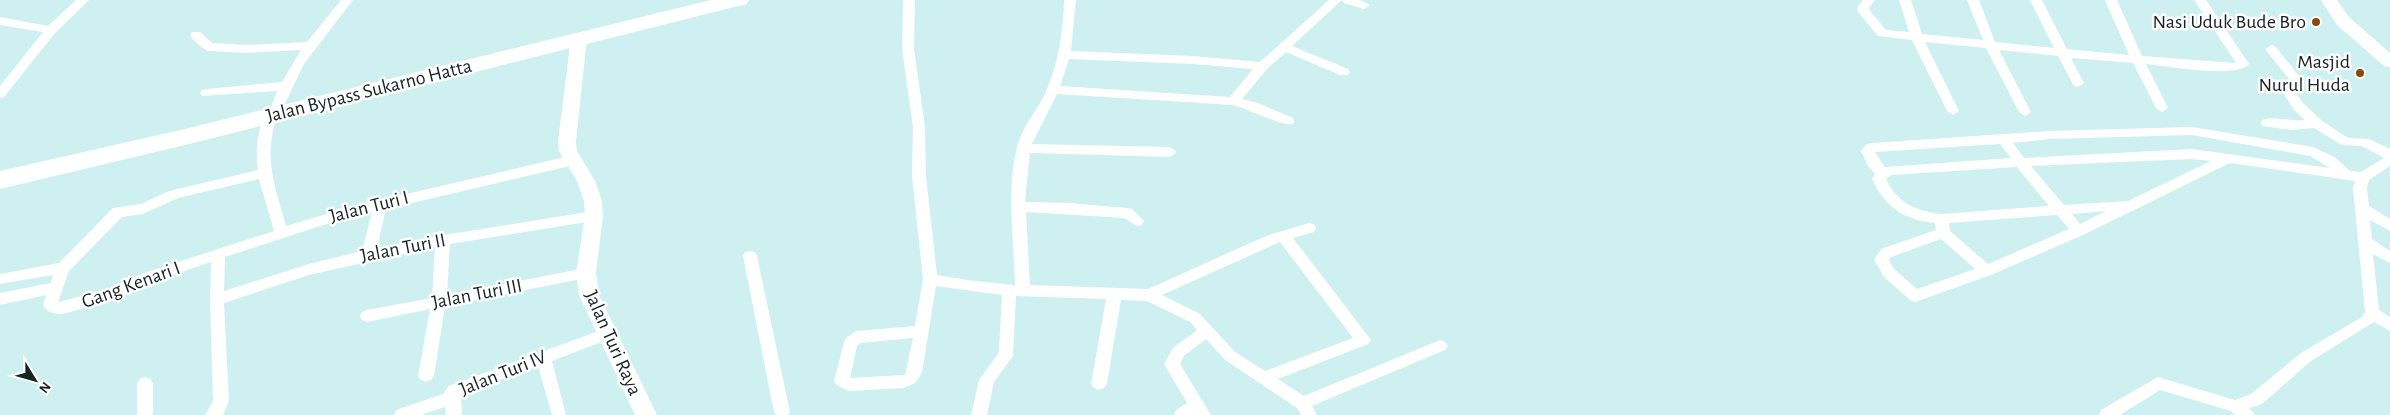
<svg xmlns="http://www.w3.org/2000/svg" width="2390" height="415" font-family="'Alegreya Sans',sans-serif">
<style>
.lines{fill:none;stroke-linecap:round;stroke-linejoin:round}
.street{fill:#fff;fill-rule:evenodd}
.secondary{fill:#fff;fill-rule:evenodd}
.highway{fill:#fff;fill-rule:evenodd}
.poi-dot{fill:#884a0c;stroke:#fff;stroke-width:2}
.labels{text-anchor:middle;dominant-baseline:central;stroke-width:5;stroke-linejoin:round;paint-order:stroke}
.poi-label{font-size:20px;fill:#172323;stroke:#fff;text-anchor:end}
.street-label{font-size:20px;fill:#172323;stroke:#fff}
</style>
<rect width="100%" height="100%" fill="#cef0f0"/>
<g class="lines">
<g class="street">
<polygon points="76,0 89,0 55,33 4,97 0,98 0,86 43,32 0,25 0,17 48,26"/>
<path d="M 341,0 L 353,0 L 304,64 L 282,110 L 277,111 L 271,107 L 277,91 L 202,96 L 200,93 L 202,90 L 206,89 L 282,82 L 301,50 L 247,53 L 209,51 C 202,49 194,41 190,35 L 192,32 L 200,32 L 212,43 L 247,45 L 307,42 Z"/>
<path d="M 903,0 L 915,0 L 914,49 L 925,127 L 926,176 L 937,275 L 974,281 L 1015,285 C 1014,239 1006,192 1017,147 C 1022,128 1035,113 1044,96 C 1058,66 1063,34 1064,0 L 1076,0 L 1071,51 L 1193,56 L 1260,62 L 1329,0 L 1342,0 L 1292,46 L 1348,69 L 1350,72 L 1348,75 L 1340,75 L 1286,52 L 1267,69 L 1242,99 L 1258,103 L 1293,118 L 1294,121 L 1293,124 C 1283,127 1246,108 1233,105 L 1057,94 L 1032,144 L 1170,147 L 1177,152 L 1170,157 L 1030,153 L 1025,202 L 1070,203 L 1127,208 L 1132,209 L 1144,221 L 1142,225 L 1137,226 L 1124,218 L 1026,212 L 1030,285 L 1148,289 L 1266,236 L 1309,223 L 1314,224 L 1316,228 L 1314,232 L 1293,238 L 1371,340 L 1368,344 L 1278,379 L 1304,396 L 1440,340 L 1445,342 L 1448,346 L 1445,350 L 1312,406 L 1317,415 L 1301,415 L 1297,408 L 1225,360 L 1206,339 L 1184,356 L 1180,364 L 1211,415 L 1174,415 L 1176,410 L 1187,403 L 1164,364 L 1173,348 L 1197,330 L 1190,322 L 1147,301 L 1121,300 L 1107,384 L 1104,388 L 1099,390 L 1094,388 L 1091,384 L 1106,299 L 1016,296 L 1013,356 L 994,382 L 987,415 L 971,415 L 979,380 L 998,354 L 999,348 L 1002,295 L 936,286 L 922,373 L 915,383 L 904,388 L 848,391 L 837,385 L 834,381 L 845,339 L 856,331 L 915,326 L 923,279 L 912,176 L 913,127 L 902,49 ZM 1069,59 L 1193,64 L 1253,69 L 1230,97 L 1060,86 ZM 1280,242 L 1353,338 L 1265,371 L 1235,352 L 1200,314 L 1162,295 ZM 913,338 L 905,375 L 850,378 L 857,346 L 860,343 Z"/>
<polygon points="1342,0 1360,0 1370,5 1364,9 1344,3"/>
<path d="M 1863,0 L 1875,0 L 1869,8 L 1870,11 L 1886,30 L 1909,32 L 1899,0 L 1911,0 L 1922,34 L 1983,40 L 1967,0 L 1979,0 L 1995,42 L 2054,48 L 2030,0 L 2042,0 L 2067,49 L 2129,55 L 2105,0 L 2117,0 L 2142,56 L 2236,63 L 2194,0 L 2206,0 L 2249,64 C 2239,79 2165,66 2146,64 L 2168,108 L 2162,112 L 2156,108 L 2133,63 L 2071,58 L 2084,83 L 2078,87 L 2074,86 L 2058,56 L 1999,50 L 2031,112 L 2025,116 L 2019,112 L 1986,48 L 1925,42 L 1959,111 L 1953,115 L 1947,111 L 1912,40 L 1878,36 L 1858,12 L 1857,8 Z"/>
<path d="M 2271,45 L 2275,46 L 2299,76 L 2301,79 L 2296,94 L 2304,104 L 2321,120 L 2343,135 L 2349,138 L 2369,139 L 2390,149 L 2390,166 L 2369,180 L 2367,188 L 2369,206 L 2390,219 L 2390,231 L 2370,220 L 2372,239 L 2390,251 L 2390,263 L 2373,254 L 2379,310 L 2390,317 L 2390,331 L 2374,322 L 2311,361 L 2262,404 L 2249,408 L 2255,415 L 2235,415 L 2231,411 L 2160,390 L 2120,415 L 2099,415 L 2101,410 L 2158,377 L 2235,400 L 2251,394 L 2301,353 L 2362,317 L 2365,312 L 2353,188 L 2355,181 L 2230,163 L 2083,235 L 1991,275 L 1915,302 L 1910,300 L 1884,277 L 1874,260 L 1881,249 L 1936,230 L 1935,223 C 1904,220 1885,207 1872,179 L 1875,174 L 1868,166 L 1861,151 L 1866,145 L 1871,143 L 2050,131 L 2192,127 L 2313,147 L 2336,158 L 2350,171 L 2361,172 L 2384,158 L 2362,146 L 2342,145 L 2314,128 L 2292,130 L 2262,126 L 2261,123 L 2262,120 C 2275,116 2291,122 2305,120 L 2294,110 L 2284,94 L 2289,79 L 2265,49 ZM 2192,135 L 2310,156 L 2330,168 L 2192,149 L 2024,158 L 2013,143 L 2050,139 ZM 2000,144 L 2011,158 L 1885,167 L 1875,152 ZM 2192,159 L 2211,161 L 2128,201 L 2064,205 L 2031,166 ZM 2017,167 L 2049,206 L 1942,214 C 1916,211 1898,204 1886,179 L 1892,175 ZM 2106,211 L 2080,224 L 2072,214 ZM 2057,215 L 2069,229 L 1988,264 L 1950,231 L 1949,223 ZM 1941,239 L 1975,269 L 1917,289 L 1894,269 L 1889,260 L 1891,257 Z"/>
<path d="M 271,113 L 277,117 C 263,157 275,187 286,226 L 381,198 L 385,199 L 574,155 L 579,157 L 581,160 L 579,163 L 574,165 L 386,209 L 377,248 L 450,234 L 594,211 L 599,212 L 601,216 L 599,220 L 450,244 L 447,295 L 586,268 L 591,269 L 593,273 L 591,277 L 586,278 L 445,306 L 434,376 L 431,380 L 426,382 L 421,380 L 418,376 L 430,309 L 367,322 L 362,320 L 360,316 L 362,312 L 367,310 L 432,298 L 435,247 L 309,275 L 224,303 L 229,401 L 223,415 L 205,415 L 213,401 L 210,300 L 211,262 L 151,282 L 117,299 L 63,314 C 54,314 47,313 43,305 L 46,295 L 0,305 L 0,293 L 51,283 L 53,275 L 0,284 L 0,274 L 59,263 L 113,208 L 141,204 L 169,191 L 258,170 C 255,151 257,131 266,114 ZM 259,179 L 274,231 L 141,274 L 108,290 L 58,302 L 69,271 L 122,217 L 143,214 L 178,198 ZM 372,212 L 362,251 L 309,264 L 224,291 L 225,257 L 336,221 Z"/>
<polygon points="750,251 755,252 757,256 790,412 788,415 776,415 774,412 743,256 745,252"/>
<polygon points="607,328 612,330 615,334 612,338 552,361 566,415 552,415 538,366 461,394 462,415 446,415 445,407 421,415 394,415 396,410 443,394 449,386"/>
<polygon points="145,377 150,379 153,383 153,415 137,415 137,383 140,379"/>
</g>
<g class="secondary">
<polygon points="2321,0 2337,0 2349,17 2390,53 2390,67 2384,66 2337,25"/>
<polygon points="579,33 585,34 587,38 576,141 577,151 595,181 602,201 603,216 596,273 599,295 657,415 635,415 579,295 576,273 585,216 584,201 577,181 559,151 558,141 571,38 573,34"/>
</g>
<polygon class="highway" points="711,0 749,0 746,5 738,6 185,145 0,189 0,171 185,129"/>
</g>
<g class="poi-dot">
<circle cx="2316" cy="22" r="5"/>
<circle cx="2360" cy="73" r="5"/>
</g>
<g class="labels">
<g class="poi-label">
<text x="2306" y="22">Nasi Uduk Bude Bro</text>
<text x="2350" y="62">Masjid<tspan x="2350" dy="23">Nurul Huda</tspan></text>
</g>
<g class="street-label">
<text transform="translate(369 91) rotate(-14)">Jalan Bypass Sukarno Hatta</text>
<text transform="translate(369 207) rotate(-14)">Jalan Turi I</text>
<text transform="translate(403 248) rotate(-11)">Jalan Turi II</text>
<text transform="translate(131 285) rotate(-20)">Gang Kenari I</text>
<text transform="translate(477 294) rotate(-11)">Jalan Turi III</text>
<text transform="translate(613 343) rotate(66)">Jalan Turi Raya</text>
<text transform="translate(503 373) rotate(-22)">Jalan Turi IV</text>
</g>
</g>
<g transform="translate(35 380) rotate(127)" stroke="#ffffff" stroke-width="4" paint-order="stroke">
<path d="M0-4L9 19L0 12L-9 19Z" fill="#172323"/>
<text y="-8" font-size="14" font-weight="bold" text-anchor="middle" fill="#172323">N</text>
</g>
</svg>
